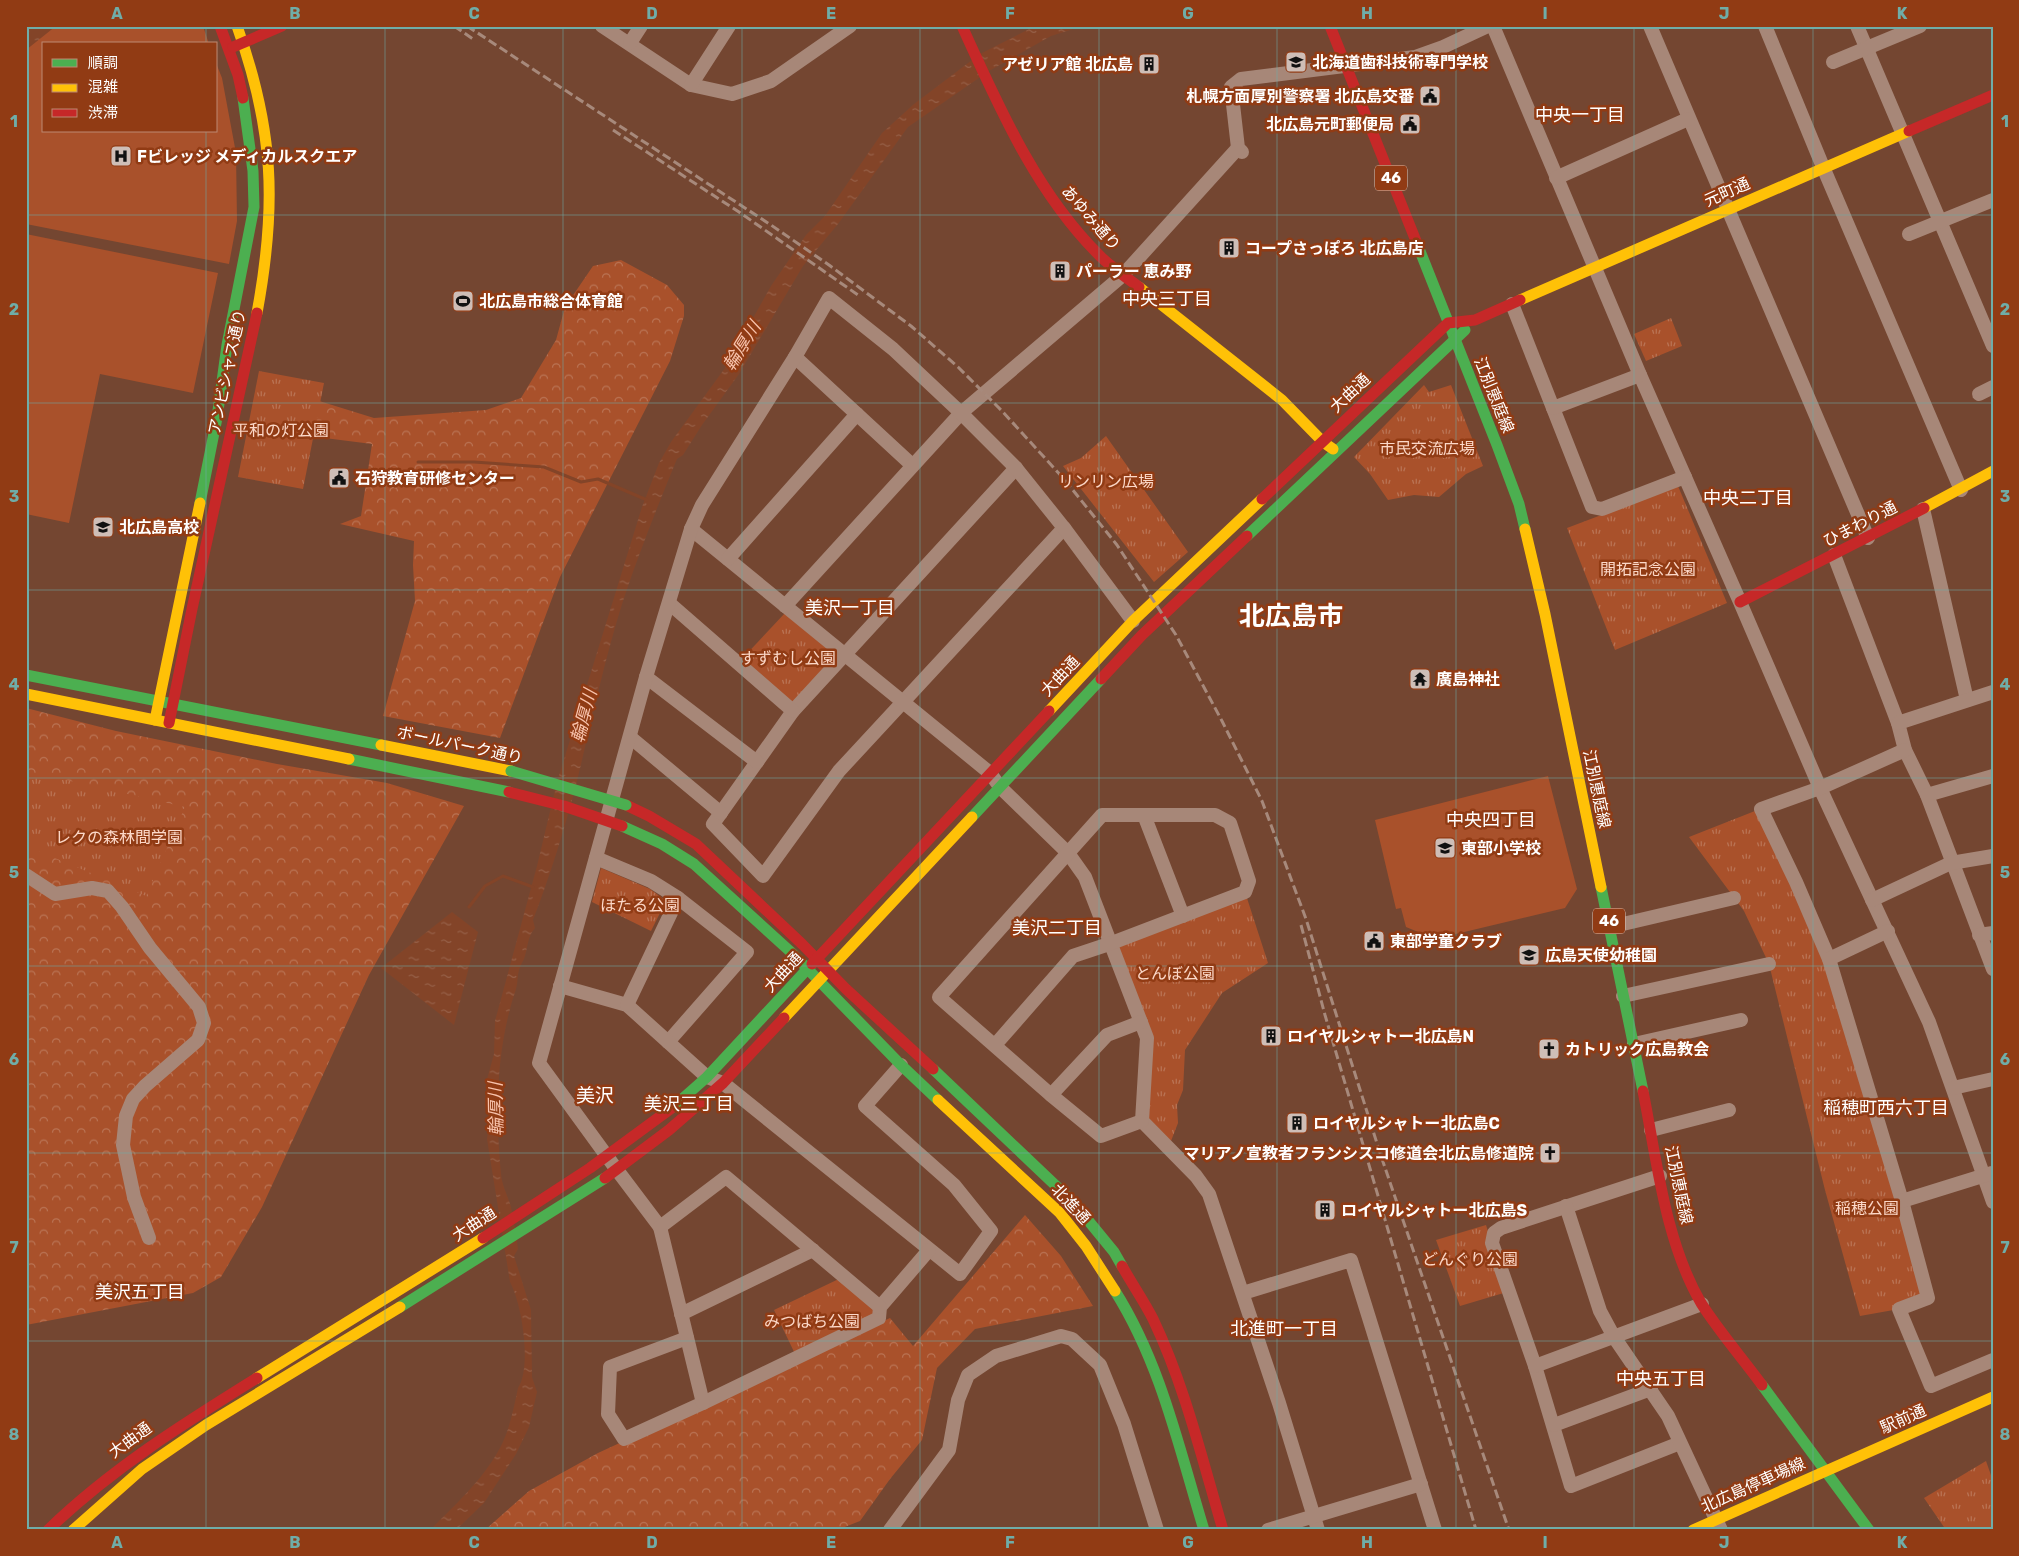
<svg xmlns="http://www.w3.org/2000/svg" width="2019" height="1556" font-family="Rubik,'Noto Sans JP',sans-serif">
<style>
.forest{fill:url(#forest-crowns)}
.park{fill:url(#park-tufts)}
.pitch{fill:#a9512b}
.water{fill:url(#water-ripples)}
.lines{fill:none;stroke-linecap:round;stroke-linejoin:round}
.stream{stroke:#834428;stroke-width:3}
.street{stroke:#a78778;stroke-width:14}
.fast{stroke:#4caf50;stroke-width:11}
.slow{stroke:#ffc107;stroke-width:11}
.jam{stroke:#c62828;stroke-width:11}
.rail{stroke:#a7897b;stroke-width:3;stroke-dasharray:9 4;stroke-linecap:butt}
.fast-bridge{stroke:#4caf50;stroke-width:11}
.jam-bridge{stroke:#c62828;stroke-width:11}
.grid{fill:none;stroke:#6fada8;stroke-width:1;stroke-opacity:0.55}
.labels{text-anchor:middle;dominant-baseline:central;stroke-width:5;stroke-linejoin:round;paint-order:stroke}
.shield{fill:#913b14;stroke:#dec4b8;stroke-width:1}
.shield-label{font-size:15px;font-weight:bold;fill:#fff}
.poi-label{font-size:16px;font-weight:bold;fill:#fff;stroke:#913b14;text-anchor:start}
.street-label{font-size:16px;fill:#fff;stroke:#913b14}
.park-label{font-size:16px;fill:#fcd8c8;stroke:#913b14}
.neighbourhood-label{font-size:18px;fill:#fff;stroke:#913b14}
.water-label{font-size:18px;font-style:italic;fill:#f8c3ad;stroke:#913b14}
.quarter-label{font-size:19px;fill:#fff;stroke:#913b14}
.town-label{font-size:26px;font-weight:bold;fill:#fff;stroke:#913b14}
.neatline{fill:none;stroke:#6fada8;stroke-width:2}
.grid-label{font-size:16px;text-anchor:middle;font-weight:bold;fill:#6fada8}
</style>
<defs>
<pattern id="forest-crowns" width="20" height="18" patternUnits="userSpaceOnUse" patternTransform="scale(1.25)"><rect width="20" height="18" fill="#a9512b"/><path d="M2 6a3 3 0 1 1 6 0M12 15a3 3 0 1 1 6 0" fill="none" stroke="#ba7455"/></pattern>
<pattern id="park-tufts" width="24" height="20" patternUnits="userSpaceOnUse" patternTransform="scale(1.25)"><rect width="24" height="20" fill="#a9512b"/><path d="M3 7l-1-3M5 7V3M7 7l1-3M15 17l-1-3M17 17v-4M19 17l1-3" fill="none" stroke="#ba7455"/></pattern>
<pattern id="water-ripples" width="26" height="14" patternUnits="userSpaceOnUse" patternTransform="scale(1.25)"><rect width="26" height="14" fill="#834428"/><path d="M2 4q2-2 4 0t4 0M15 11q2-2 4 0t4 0" fill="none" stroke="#966048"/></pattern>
</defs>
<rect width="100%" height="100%" fill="#744631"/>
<g class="forest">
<polygon points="621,260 667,285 684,305 684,316 670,361 560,577 500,738 383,716 415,601 413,565 414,541 340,524 361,516 372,444 309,436 316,400 374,418 486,410 521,398 556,340 565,307 593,266"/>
<polygon points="26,708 116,731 277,764 387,783 464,806 369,975 262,1207 221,1277 193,1293 26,1325"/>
<polygon points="1025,1215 1061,1256 1093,1306 975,1329 937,1368 922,1440 890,1479 860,1521 837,1530 485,1530 529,1491 598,1453 890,1318 913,1346"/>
</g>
<g class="park">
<polygon points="1671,318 1682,346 1646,361 1634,334"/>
<polygon points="259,371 324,383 303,489 238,477"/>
<polygon points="1424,385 1429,392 1451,385 1483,466 1466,474 1439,497 1414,495 1388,500 1370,474 1354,457"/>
<polygon points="1106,436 1188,552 1154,582 1063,466 1081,458"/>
<polygon points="1678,486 1727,603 1615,650 1567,528"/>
<polygon points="785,613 838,656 793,705 740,661"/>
<polygon points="26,771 185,807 146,896 26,846"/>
<polygon points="1760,809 1829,959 1928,1298 1899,1309 1860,1316 1825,1190 1769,964 1744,911 1689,837"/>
<polygon points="601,868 650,889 666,901 651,931 592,902"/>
<polygon points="1245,892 1268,963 1222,993 1185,1050 1183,1090 1177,1105 1178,1123 1171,1141 1142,1121 1147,1038 1109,944"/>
<polygon points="1486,1225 1507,1292 1460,1306 1436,1240"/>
<polygon points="845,1276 880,1307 879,1318 797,1358 774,1310"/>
<polygon points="1986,1461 1993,1481 1993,1530 1946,1530 1924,1498"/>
</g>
<g class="pitch">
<polygon points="26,26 203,26 209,44 44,44 44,131 216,131 216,63 222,78 236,153 237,221 229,264 26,224"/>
<polygon points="26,234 218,273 193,393 100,374 69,523 26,514"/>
<polygon points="1548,776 1577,889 1565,908 1435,939 1406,927 1401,908 1396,909 1375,820"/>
</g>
<g class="water">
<polygon points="26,26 56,26 26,50"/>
<path d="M 1035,26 L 1083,26 L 1051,36 L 989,71 L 908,127 L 838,224 L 803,266 L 739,374 L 702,425 L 683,455 L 677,459 C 658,505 639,553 623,601 C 604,661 591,724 576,785 C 564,831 550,876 533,920 L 535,928 C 527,937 528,948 524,959 C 522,963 520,966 519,970 C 517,976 518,983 516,989 C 496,1048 495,1112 501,1174 C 502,1186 508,1196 511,1207 C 514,1221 516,1235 518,1249 L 514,1256 L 531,1310 L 532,1377 L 537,1392 L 529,1427 L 516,1454 L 484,1503 L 456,1530 L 430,1530 C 457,1503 485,1478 502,1444 C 510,1427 514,1407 518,1388 C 532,1367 522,1304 510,1282 L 487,1139 L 489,1125 L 486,1083 L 494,1054 L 495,1021 L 537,866 L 557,782 L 642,507 L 659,463 L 671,442 L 725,368 L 771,286 L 806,235 L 825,216 L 882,133 L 914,104 L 980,54 Z"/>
<polygon points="452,912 478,932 454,1025 381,968"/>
</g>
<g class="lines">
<g class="stream">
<polyline points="418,462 474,462 544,467 581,482 598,479 647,500"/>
<polyline points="469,907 485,886 503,876 533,887"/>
</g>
<g class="street">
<polyline points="602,26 691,85 732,94 771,81 850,26"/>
<polyline points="1493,26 1640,375 1740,602 1820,788 1929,1022 1993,1202"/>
<polyline points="1650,26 1868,538"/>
<polyline points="1765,26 1823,167 1961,490"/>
<polyline points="1857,26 1993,346"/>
<polyline points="630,43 641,26"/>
<polyline points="1833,62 1920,26"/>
<polyline points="691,85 729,26"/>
<polyline points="1242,152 1238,148 1231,87 1241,79 1415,57 1443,47 1488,26"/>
<polyline points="1556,178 1688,119"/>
<polyline points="1909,234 1993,200"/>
<polyline points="1512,304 1592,507 1602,509 1685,477"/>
<polyline points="795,357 912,465"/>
<polyline points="1979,394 1993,387"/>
<polyline points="1553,408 1640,375"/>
<polyline points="1016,468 793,711 713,824 763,876 839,771 1064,528"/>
<polyline points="1923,509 1967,700"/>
<polyline points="691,529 990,773 1000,787 1068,853 1085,877 1147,1038 1142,1121 1196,1176 1209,1194 1279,1403 1318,1530"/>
<polyline points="1834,555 1898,723 1905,750 1927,795 1993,969"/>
<polyline points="728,559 857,414"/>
<polyline points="669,603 793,711"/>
<polyline points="785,606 961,413 1123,275 1238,148"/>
<polyline points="646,677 757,762"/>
<polyline points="1898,723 1993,692"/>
<polyline points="630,737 721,813"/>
<polyline points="1905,750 1820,788 1761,809 1796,882 1829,959 1902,1201 1928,1298 1899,1309 1931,1386 1993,1360"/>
<polyline points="1927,795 1993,776"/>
<polyline points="1144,815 1183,916"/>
<polyline points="596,858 651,881 678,898 747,952 668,1042"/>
<polyline points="26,875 55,894 92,888 108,891 122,907 150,948 199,1007 204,1023 198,1040 145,1086 133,1099 126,1116 123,1145 134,1197 149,1238"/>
<polyline points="1872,900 1951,863 1993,856"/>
<polyline points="1610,927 1734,898"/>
<polyline points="1979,935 1993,933"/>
<polyline points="1829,959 1888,931"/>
<polyline points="560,986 627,1005 707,1077 723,1083 960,1274 991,1231 954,1185 865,1106 901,1065"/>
<polyline points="1623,996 1769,964"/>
<polyline points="627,1005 678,898"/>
<polyline points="1634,1044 1741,1020"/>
<polyline points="995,1045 1073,956 1109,944 1245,892 1249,881 1230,823 1215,815 1102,815 939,997 1051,1095 1101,1136 1142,1121"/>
<polyline points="1953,1088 1993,1079"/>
<polyline points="1051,1095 1107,1035 1141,1022"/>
<polyline points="1651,1130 1729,1110"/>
<polyline points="1660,1176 1501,1228 1494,1233 1492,1243 1535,1366 1571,1486 1680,1443"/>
<polyline points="1902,1201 1992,1173"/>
<polyline points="1566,1206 1600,1311 1614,1337 1668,1416 1721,1530"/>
<polyline points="660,1227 617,1170 539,1063 646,677 691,529 702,505 795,357 829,298 893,349 961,413 1016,468 1064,528 1133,621"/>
<polyline points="1243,1293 1351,1260 1435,1530"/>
<polyline points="681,1314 813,1250"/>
<polyline points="687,1338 610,1367 608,1414 624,1439 703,1403 879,1318 880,1307 929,1250"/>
<polyline points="1535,1366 1702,1304"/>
<polyline points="703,1403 660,1227 726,1177 880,1307"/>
<polyline points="1554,1425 1651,1389"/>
<polyline points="890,1530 949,1450 958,1400 968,1375 996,1356 1061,1336 1072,1339 1100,1365 1124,1424 1157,1530"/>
<polyline points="1268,1530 1421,1484"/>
</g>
<g class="fast">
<polyline points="1418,246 1497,445 1519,504 1525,529"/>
<polyline points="200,503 217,418 227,345 254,207 253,171 243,98"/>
<polyline points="1247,536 1465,330"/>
<polyline points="26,675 381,745"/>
<polyline points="349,759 509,792"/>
<polyline points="972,817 1101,679"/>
<polyline points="622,826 662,844 694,864 793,954 901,1065 938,1100"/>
<polyline points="1601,887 1643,1091"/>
<polyline points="933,1069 1073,1202 1114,1252 1122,1266"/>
<polyline points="673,1107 707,1077 812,964"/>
<path d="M 1115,1291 C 1161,1364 1179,1448 1204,1530"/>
<polyline points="400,1307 605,1178"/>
<polyline points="1762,1385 1869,1530"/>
</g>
<g class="slow">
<path d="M 237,26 C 274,130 277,205 257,313"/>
<polyline points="1139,287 1282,400 1323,442 1333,449"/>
<polyline points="1520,300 1909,131"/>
<polyline points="1924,508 1993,471"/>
<polyline points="1525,529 1545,614 1601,887"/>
<polyline points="26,694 349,759"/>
<polyline points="1049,711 1133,621 1262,499"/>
<polyline points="155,720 200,503"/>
<polyline points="381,745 511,771"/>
<polyline points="784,1018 972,817"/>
<polyline points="938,1100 1060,1213 1086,1246 1115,1291"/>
<polyline points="257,1378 483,1238"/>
<polyline points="73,1530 142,1469 206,1425 400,1307"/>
<polyline points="1693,1530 1993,1397"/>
</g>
<g class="jam">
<polyline points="220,26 238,75 243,98"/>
<path d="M 962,26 C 999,107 1036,193 1100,256 C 1112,268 1126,277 1139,287"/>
<polyline points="1330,26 1418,246"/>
<polyline points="233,47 282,26"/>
<polyline points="1909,131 1993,95"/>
<polyline points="1262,499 1448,323 1475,320 1520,300"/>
<polyline points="1740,602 1924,508"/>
<polyline points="1101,679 1142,635 1247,536"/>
<polyline points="169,723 192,609 257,313"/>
<polyline points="626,805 649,816 696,844 802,944 846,989 933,1069"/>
<polyline points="812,964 1049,711"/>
<path d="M 1643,1091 C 1657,1161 1665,1241 1701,1303 C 1718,1330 1743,1359 1762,1385"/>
<polyline points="605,1178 669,1130 723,1083 784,1018"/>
<polyline points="483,1238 590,1168 673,1107"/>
<path d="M 1122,1266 C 1132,1284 1144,1301 1153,1319 C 1185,1386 1202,1459 1223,1530"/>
<path d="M 48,1530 C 111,1469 183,1424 257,1378"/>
</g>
<g class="rail">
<polyline points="454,26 473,39"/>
<polyline points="467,26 771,225 829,265 911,326 958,367 1002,411 1064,479 1117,545 1176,635 1222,721 1262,801 1306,919 1381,1156 1509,1530"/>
<polyline points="613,130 739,212 858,295"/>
<polyline points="1301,925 1325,1015 1476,1530"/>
</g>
<polyline class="fast-bridge" points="511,771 626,805"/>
<polyline class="jam-bridge" points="509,792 564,806 622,826"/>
</g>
<path class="grid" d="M 206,26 L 206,44M 385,26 L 385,1530M 563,26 L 563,1530M 742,26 L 742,1530M 920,26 L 920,1530M 1099,26 L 1099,1530M 1277,26 L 1277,1530M 1456,26 L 1456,1530M 1634,26 L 1634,1530M 1813,26 L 1813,1530M 206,131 L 206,1530M 26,215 L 1993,215M 26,403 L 1993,403M 26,590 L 1993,590M 26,778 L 1993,778M 26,966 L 1993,966M 26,1153 L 1993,1153M 26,1341 L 1993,1341"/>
<defs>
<g id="university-square" transform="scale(1.125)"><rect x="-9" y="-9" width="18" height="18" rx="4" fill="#cebeb7" stroke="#913b14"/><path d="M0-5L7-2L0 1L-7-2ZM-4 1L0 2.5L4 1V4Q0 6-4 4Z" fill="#111"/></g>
<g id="building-square" transform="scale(1.125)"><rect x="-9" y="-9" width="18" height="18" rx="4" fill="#cebeb7" stroke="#913b14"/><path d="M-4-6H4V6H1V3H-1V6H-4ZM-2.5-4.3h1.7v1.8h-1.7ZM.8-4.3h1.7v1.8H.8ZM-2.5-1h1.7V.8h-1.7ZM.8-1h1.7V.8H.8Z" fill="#111"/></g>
<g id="civic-square" transform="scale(1.125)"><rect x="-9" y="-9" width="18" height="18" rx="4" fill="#cebeb7" stroke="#913b14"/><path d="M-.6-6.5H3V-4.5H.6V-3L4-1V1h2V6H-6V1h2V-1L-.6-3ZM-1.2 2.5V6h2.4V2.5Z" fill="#111"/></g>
<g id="hospital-square" transform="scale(1.125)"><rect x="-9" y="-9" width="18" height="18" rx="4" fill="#cebeb7" stroke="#913b14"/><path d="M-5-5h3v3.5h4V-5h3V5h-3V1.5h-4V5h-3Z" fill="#111"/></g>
<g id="stadium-square" transform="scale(1.125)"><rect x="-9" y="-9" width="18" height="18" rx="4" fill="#cebeb7" stroke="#913b14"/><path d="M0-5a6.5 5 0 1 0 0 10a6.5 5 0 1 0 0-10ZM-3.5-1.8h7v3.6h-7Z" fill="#111"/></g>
<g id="school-square" transform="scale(1.125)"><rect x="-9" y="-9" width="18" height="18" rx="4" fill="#cebeb7" stroke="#913b14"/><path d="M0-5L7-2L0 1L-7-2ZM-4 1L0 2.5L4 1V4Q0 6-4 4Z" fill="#111"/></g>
<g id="temple-square" transform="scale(1.125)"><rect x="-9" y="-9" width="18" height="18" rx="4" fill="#cebeb7" stroke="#913b14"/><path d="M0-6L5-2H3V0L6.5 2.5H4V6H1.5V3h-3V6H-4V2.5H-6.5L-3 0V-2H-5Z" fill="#111"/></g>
<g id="church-square" transform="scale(1.125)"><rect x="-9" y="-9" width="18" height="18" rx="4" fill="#cebeb7" stroke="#913b14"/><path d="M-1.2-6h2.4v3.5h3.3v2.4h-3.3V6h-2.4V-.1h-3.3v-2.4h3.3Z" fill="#111"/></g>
</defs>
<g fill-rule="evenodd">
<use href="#university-square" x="1296" y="62"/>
<use href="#building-square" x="1149" y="64"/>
<use href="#civic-square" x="1430" y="96"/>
<use href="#civic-square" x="1410" y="124"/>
<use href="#hospital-square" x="121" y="156"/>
<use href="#building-square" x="1229" y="248"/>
<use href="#building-square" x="1060" y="271"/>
<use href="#stadium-square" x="463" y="301"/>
<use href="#civic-square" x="339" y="478"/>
<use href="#school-square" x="103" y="527"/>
<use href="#temple-square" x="1420" y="679"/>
<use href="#school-square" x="1445" y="848"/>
<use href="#civic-square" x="1374" y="941"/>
<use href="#school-square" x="1529" y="955"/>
<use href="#building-square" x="1271" y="1036"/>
<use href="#church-square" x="1549" y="1049"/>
<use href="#building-square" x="1297" y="1123"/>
<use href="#church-square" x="1550" y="1153"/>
<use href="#building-square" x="1325" y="1210"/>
</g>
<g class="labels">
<g class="shield">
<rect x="1375" y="165.5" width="32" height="25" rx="4"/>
<rect x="1593" y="908.5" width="32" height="25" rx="4"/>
</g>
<g class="shield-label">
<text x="1391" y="178">46</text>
<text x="1609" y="921">46</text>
</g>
<g class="poi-label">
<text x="1312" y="62">北海道歯科技術専門学校</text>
<text x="1133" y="64" text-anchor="end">アゼリア館 北広島</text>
<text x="1414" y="96" text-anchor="end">札幌方面厚別警察署 北広島交番</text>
<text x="1394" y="124" text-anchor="end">北広島元町郵便局</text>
<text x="137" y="156">Fビレッジ メディカルスクエア</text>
<text x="1245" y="248">コープさっぽろ 北広島店</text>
<text x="1076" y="271">パーラー 恵み野</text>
<text x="479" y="301">北広島市総合体育館</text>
<text x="355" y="478">石狩教育研修センター</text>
<text x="119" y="527">北広島高校</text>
<text x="1436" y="679">廣島神社</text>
<text x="1461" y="848">東部小学校</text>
<text x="1390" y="941">東部学童クラブ</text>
<text x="1545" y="955">広島天使幼稚園</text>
<text x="1287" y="1036">ロイヤルシャトー北広島N</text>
<text x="1565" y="1049">カトリック広島教会</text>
<text x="1313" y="1123">ロイヤルシャトー北広島C</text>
<text x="1534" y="1153" text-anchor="end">マリアノ宣教者フランシスコ修道会北広島修道院</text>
<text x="1341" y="1210">ロイヤルシャトー北広島S</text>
</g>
<g class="street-label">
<text transform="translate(1727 192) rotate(-24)">元町通</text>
<text transform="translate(1091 218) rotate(49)">あゆみ通り</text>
<text transform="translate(227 372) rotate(-78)">アンビシャス通り</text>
<text transform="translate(1350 393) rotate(-43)">大曲通</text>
<text transform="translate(1494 395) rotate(68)">江別恵庭線</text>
<text transform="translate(1860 524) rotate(-27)">ひまわり通</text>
<text transform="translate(1060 676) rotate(-47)">大曲通</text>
<text transform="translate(460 745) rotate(12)">ボールパーク通り</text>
<text transform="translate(1597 789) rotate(78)">江別恵庭線</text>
<text transform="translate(783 972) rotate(-47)">大曲通</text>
<text transform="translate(1679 1185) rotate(78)">江別恵庭線</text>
<text transform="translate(1071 1204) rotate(47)">北進通</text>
<text transform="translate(474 1224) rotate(-33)">大曲通</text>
<text transform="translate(1903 1419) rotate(-24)">駅前通</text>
<text transform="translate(130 1440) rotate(-36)">大曲通</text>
<text transform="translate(1753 1485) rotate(-24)">北広島停車場線</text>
</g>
<g class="park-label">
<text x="281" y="430">平和の灯公園</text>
<text x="1427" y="448">市民交流広場</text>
<text x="1106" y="481">リンリン広場</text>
<text x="1648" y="569">開拓記念公園</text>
<text x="788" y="658">すずむし公園</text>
<text x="119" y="837">レクの森林間学園</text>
<text x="640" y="905">ほたる公園</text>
<text x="1175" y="973">とんぼ公園</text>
<text x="1867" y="1208">稲穂公園</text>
<text x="1470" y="1259">どんぐり公園</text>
<text x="812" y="1321">みつばち公園</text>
</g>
<g class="neighbourhood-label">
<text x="1580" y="115">中央一丁目</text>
<text x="1167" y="299">中央三丁目</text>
<text x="1748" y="498">中央二丁目</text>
<text x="850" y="608">美沢一丁目</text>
<text x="1491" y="820">中央四丁目</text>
<text x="1057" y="928">美沢二丁目</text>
<text x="689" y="1104">美沢三丁目</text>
<text x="1886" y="1108">稲穂町西六丁目</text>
<text x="140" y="1292">美沢五丁目</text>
<text x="1284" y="1329">北進町一丁目</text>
<text x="1661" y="1379">中央五丁目</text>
</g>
<g class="water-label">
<text transform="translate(742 346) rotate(-58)">輪厚川</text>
<text transform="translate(584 716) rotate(-75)">輪厚川</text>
<text transform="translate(496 1109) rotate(-91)">輪厚川</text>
</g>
<g class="quarter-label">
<text x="595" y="1095">美沢</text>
</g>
<g class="town-label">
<text x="1291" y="616">北広島市</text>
</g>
</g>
<rect width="2019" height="1556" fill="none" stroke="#913b14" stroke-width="55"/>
<rect x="42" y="42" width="175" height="90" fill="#913b14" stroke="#bd8972"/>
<rect x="52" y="59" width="25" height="8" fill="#4caf50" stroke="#bd8972"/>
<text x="88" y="68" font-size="15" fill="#ffffff">順調</text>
<rect x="52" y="84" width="25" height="8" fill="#ffc107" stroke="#bd8972"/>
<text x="88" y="92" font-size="15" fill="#ffffff">混雑</text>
<rect x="52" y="109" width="25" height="8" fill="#c62828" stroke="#bd8972"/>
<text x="88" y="118" font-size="15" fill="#ffffff">渋滞</text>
<rect x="28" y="28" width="1964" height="1500" class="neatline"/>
<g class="grid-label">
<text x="117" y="19">A</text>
<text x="295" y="19">B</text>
<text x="474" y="19">C</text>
<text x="652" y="19">D</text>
<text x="831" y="19">E</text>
<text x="1010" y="19">F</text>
<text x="1188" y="19">G</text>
<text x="1367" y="19">H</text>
<text x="1545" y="19">I</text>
<text x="1724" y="19">J</text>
<text x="1902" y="19">K</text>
<text x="14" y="127">1</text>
<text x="2005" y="127">1</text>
<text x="14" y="315">2</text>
<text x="2005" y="315">2</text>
<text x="14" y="502">3</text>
<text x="2005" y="502">3</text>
<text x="14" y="690">4</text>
<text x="2005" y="690">4</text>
<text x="14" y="878">5</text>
<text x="2005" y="878">5</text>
<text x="14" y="1065">6</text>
<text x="2005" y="1065">6</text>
<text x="14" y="1253">7</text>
<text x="2005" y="1253">7</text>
<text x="14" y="1440">8</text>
<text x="2005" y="1440">8</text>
<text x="117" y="1548">A</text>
<text x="295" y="1548">B</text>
<text x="474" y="1548">C</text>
<text x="652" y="1548">D</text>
<text x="831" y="1548">E</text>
<text x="1010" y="1548">F</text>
<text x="1188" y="1548">G</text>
<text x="1367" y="1548">H</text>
<text x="1545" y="1548">I</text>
<text x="1724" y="1548">J</text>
<text x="1902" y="1548">K</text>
</g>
</svg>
